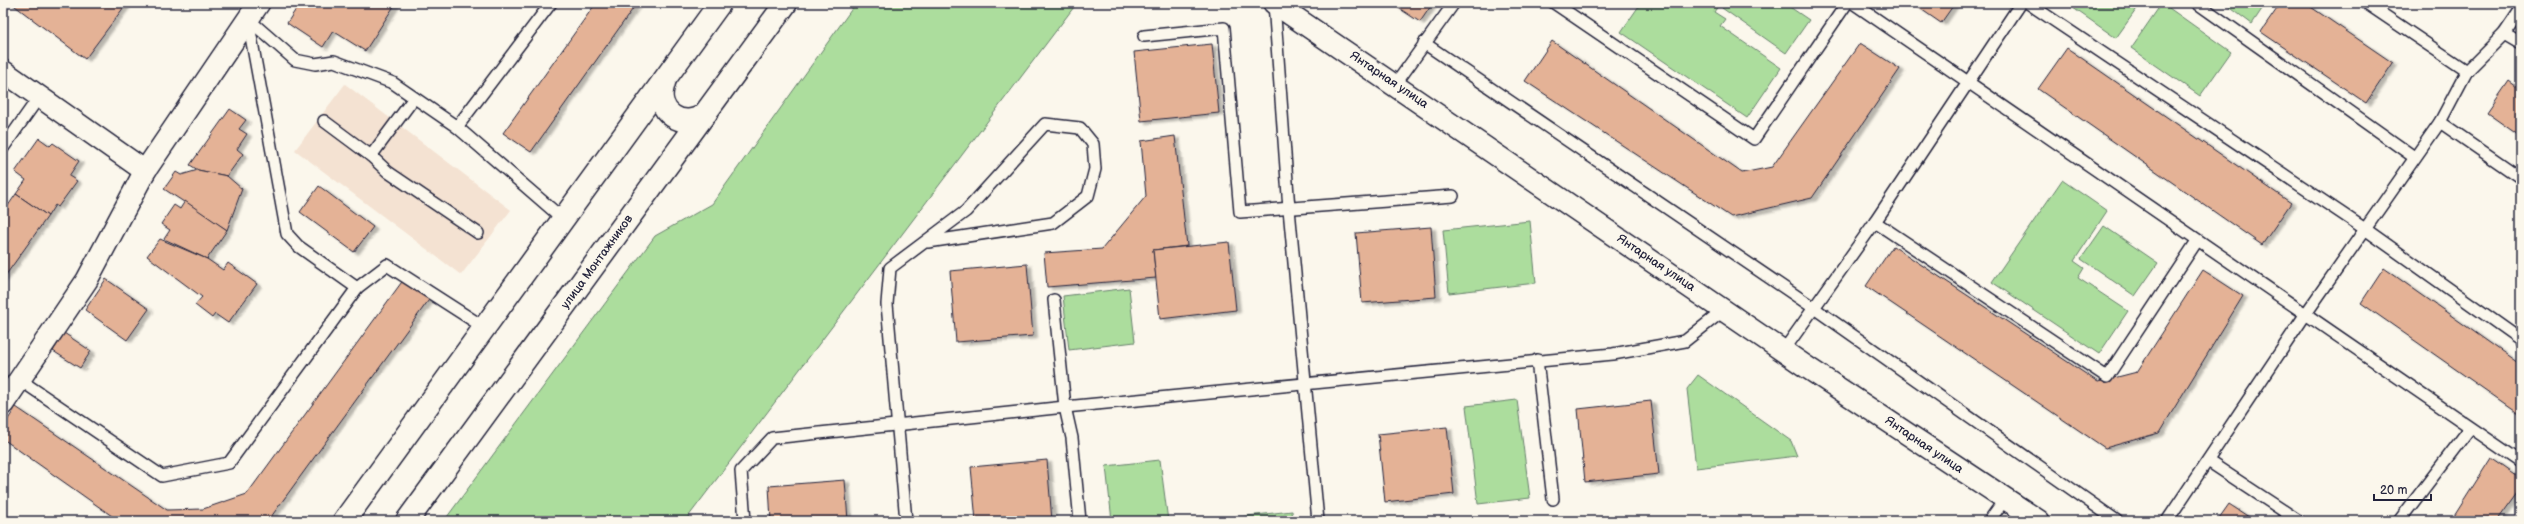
<svg xmlns="http://www.w3.org/2000/svg" width="2524" height="524" font-family="'Balsamiq Sans',sans-serif">
<style>
.built{fill:#f4e2d2}
.green{fill:#acdd9d;stroke:#67806c}
.building{fill:#e4b296;stroke:#22223b;filter:url(#shadow)}
.lines{fill:none;stroke-linecap:round;stroke-linejoin:round}
.service-casing{stroke:#22223b;stroke-width:14}
.minor-casing{stroke:#22223b;stroke-width:24}
.secondary-casing{stroke:#22223b;stroke-width:25}
.service{stroke:#fbf7ec;stroke-width:11}
.minor{stroke:#fbf7ec;stroke-width:21}
.secondary{stroke:#fbf7ec;stroke-width:22}
.labels{text-anchor:middle;dominant-baseline:central;stroke-width:3;stroke-linejoin:round;paint-order:stroke}
.street-label{font-size:12px;fill:#22223b;stroke:#fbf7ec}
</style>
<defs>
<filter id="shadow"><feDropShadow dx="4.5" dy="2.5" stdDeviation="1" flood-color="#0004"/></filter>
</defs>
<rect width="100%" height="100%" fill="#fbf7ec"/>
<filter id="ink" filterUnits="userSpaceOnUse"><feTurbulence type="fractalNoise" baseFrequency=".025" numOctaves="2"/><feDisplacementMap in="SourceGraphic" scale="8" xChannelSelector="R" yChannelSelector="G"/><feConvolveMatrix kernelMatrix="1 2 1 2 8 2 1 2 1" color-interpolation-filters="sRGB"/></filter>
<g filter="url(#ink)">
<polygon class="built" points="345,84 511,210 461,275 295,150"/>
<g class="green">
<polygon points="856,3 1077,3 685,521 444,521 655,236 712,204"/>
<polygon points="1641,3 1720,3 1714,12 1725,19 1720,26 1781,68 1747,118 1621,32"/>
<polygon points="1726,3 1784,3 1809,20 1786,53 1722,8"/>
<polygon points="2066,3 2141,3 2116,38"/>
<polygon points="2162,3 2231,52 2200,96 2131,48"/>
<polygon points="2224,3 2266,3 2252,24"/>
<polygon points="2062,180 2107,211 2074,261 2084,268 2078,278 2128,311 2099,354 1992,282"/>
<polygon points="1530,221 1536,283 1449,293 1443,230"/>
<polygon points="2104,226 2158,263 2135,296 2081,259"/>
<polygon points="1129,288 1135,342 1069,350 1063,296"/>
<polygon points="1698,375 1791,441 1797,456 1696,468 1687,389"/>
<polygon points="1517,400 1530,498 1478,504 1466,406"/>
<polygon points="1160,460 1168,521 1112,521 1106,466"/>
<polygon points="1292,511 1293,521 1202,521"/>
</g>
<g class="building">
<polygon points="11,3 127,3 85,59"/>
<polygon points="300,3 396,3 365,51 333,31 323,47 287,23"/>
<polygon points="596,3 637,3 531,152 503,133"/>
<polygon points="1391,3 1433,3 1420,22"/>
<polygon points="1912,3 1955,3 1941,23"/>
<polygon points="2281,3 2305,3 2393,63 2366,103 2261,32"/>
<polygon points="1552,41 1742,173 1772,167 1860,43 1900,69 1812,198 1731,217 1525,81"/>
<polygon points="1212,44 1219,113 1141,121 1134,52"/>
<polygon points="2067,48 2291,203 2262,245 2038,89"/>
<polygon points="2509,81 2521,90 2521,137 2487,113"/>
<polygon points="230,109 246,120 239,129 247,134 237,149 243,154 227,176 198,170 190,165"/>
<polygon points="1175,136 1187,246 1153,250 1156,278 1047,287 1044,253 1102,249 1146,196 1141,141"/>
<polygon points="39,138 50,146 53,143 79,161 69,176 77,181 58,207 55,205 48,216 16,194 26,180 15,172"/>
<polygon points="198,170 227,176 242,189 227,230 164,189 176,172 181,175"/>
<polygon points="319,186 373,227 354,252 300,212"/>
<polygon points="16,194 48,216 3,279 3,213"/>
<polygon points="185,201 227,230 207,259 164,239 170,230 161,224 174,205 180,209"/>
<polygon points="1431,227 1436,297 1362,303 1356,233"/>
<polygon points="160,239 207,259 223,270 228,263 257,284 228,323 215,314 212,318 195,305 202,297 147,256"/>
<polygon points="1229,242 1236,310 1160,319 1153,250"/>
<polygon points="1893,246 2098,382 2137,372 2203,270 2243,296 2159,433 2105,448 1866,286"/>
<polygon points="1027,264 1033,336 956,342 950,271"/>
<polygon points="2384,268 2521,365 2521,415 2361,303"/>
<polygon points="106,279 149,309 127,340 85,310"/>
<polygon points="404,279 431,297 268,521 119,521 3,439 3,427 16,407 167,510 203,509 247,494"/>
<polygon points="64,333 91,351 80,368 53,351"/>
<polygon points="1651,401 1659,474 1585,482 1578,409"/>
<polygon points="1447,427 1454,494 1385,502 1378,434"/>
<polygon points="2491,458 2521,479 2521,488 2497,521 2451,521"/>
<polygon points="1047,460 1052,521 976,521 971,467"/>
<polygon points="845,480 848,521 771,521 769,486"/>
<polygon points="2229,504 2255,521 2217,521"/>
</g>
<g class="lines">
<g class="service-casing">
<g id="service">
<polyline points="1274,3 1289,209 1318,521"/>
<polyline points="1554,3 1754,139 1847,3"/>
<polyline points="1853,3 2521,462"/>
<polyline points="2028,3 2365,229 2521,340"/>
<polyline points="2197,3 2414,157"/>
<polyline points="2366,3 2467,71"/>
<polyline points="248,19 295,60 315,64 334,61 393,83 457,127 551,3"/>
<polyline points="2504,34 2521,44"/>
<polyline points="1144,36 1224,28 1240,212 1453,196"/>
<polyline points="1424,43 1814,308 2117,521"/>
<polyline points="1395,85 1454,3"/>
<polyline points="414,98 371,156 388,172 478,233"/>
<polyline points="324,121 371,156"/>
<polyline points="2440,122 2521,178"/>
<polyline points="457,127 563,219"/>
<polyline points="3,148 39,97"/>
<polyline points="1875,222 2107,377 2197,241"/>
<polyline points="357,288 387,265 485,328"/>
<polyline points="1054,300 1065,407 1072,438 1080,521"/>
<polyline points="1784,350 1875,222 2021,3"/>
<polyline points="1537,360 1553,499"/>
<polyline points="20,380 162,476 229,463 357,288 298,246 287,234 248,20"/>
<polyline points="2208,461 2299,521"/>
<polyline points="745,521 741,471 772,438 1065,407 1613,354 1685,341 1724,310"/>
<polyline points="906,521 887,304 890,268 966,211 1045,124 1080,128 1093,144 1095,169 1088,196 1053,223 928,242"/>
<polyline points="1989,521 2005,499"/>
<polyline points="2167,521 2305,315 2440,122 2467,71 2504,34 2521,9"/>
<polyline points="2399,521 2470,428"/>
</g>
</g>
<g class="minor-casing">
<g id="minor">
<polyline points="1274,3 1808,368 2039,521"/>
<polyline points="3,71 145,171"/>
<polyline points="3,404 87,280 145,171 259,3"/>
</g>
</g>
<g class="secondary-casing">
<g id="secondary">
<path d="M 664,83 C 653,112 684,132 706,113"/>
<polyline points="344,521 720,3"/>
<polyline points="407,521 786,3"/>
</g>
</g>
<use href="#service" class="service"/>
<use href="#minor" class="minor"/>
<use href="#secondary" class="secondary"/>
</g>
</g>
<g class="labels">
<g class="street-label">
<text transform="translate(1389 80) rotate(34)">Янтарная улица</text>
<text transform="translate(597 262) rotate(-54)">улица Монтажников</text>
<text transform="translate(1656 263) rotate(34)">Янтарная улица</text>
<text transform="translate(1924 445) rotate(34)">Янтарная улица</text>
</g>
</g>
<rect width="2524" height="524" fill="none" stroke="#fbf7ec" stroke-width="16"/>
<rect x="8" y="8" width="2508" height="508" fill="none" stroke="#22223b" stroke-width="1.5" filter="url(#ink)"/>
<path d="M2374 494v6h57v-6" fill="none" stroke="#22223b" stroke-width="2"/>
<text x="2380" y="494" font-size="12" fill="#22223b" stroke="#fbf7ec" stroke-width="3" paint-order="stroke">20 m</text>
</svg>
